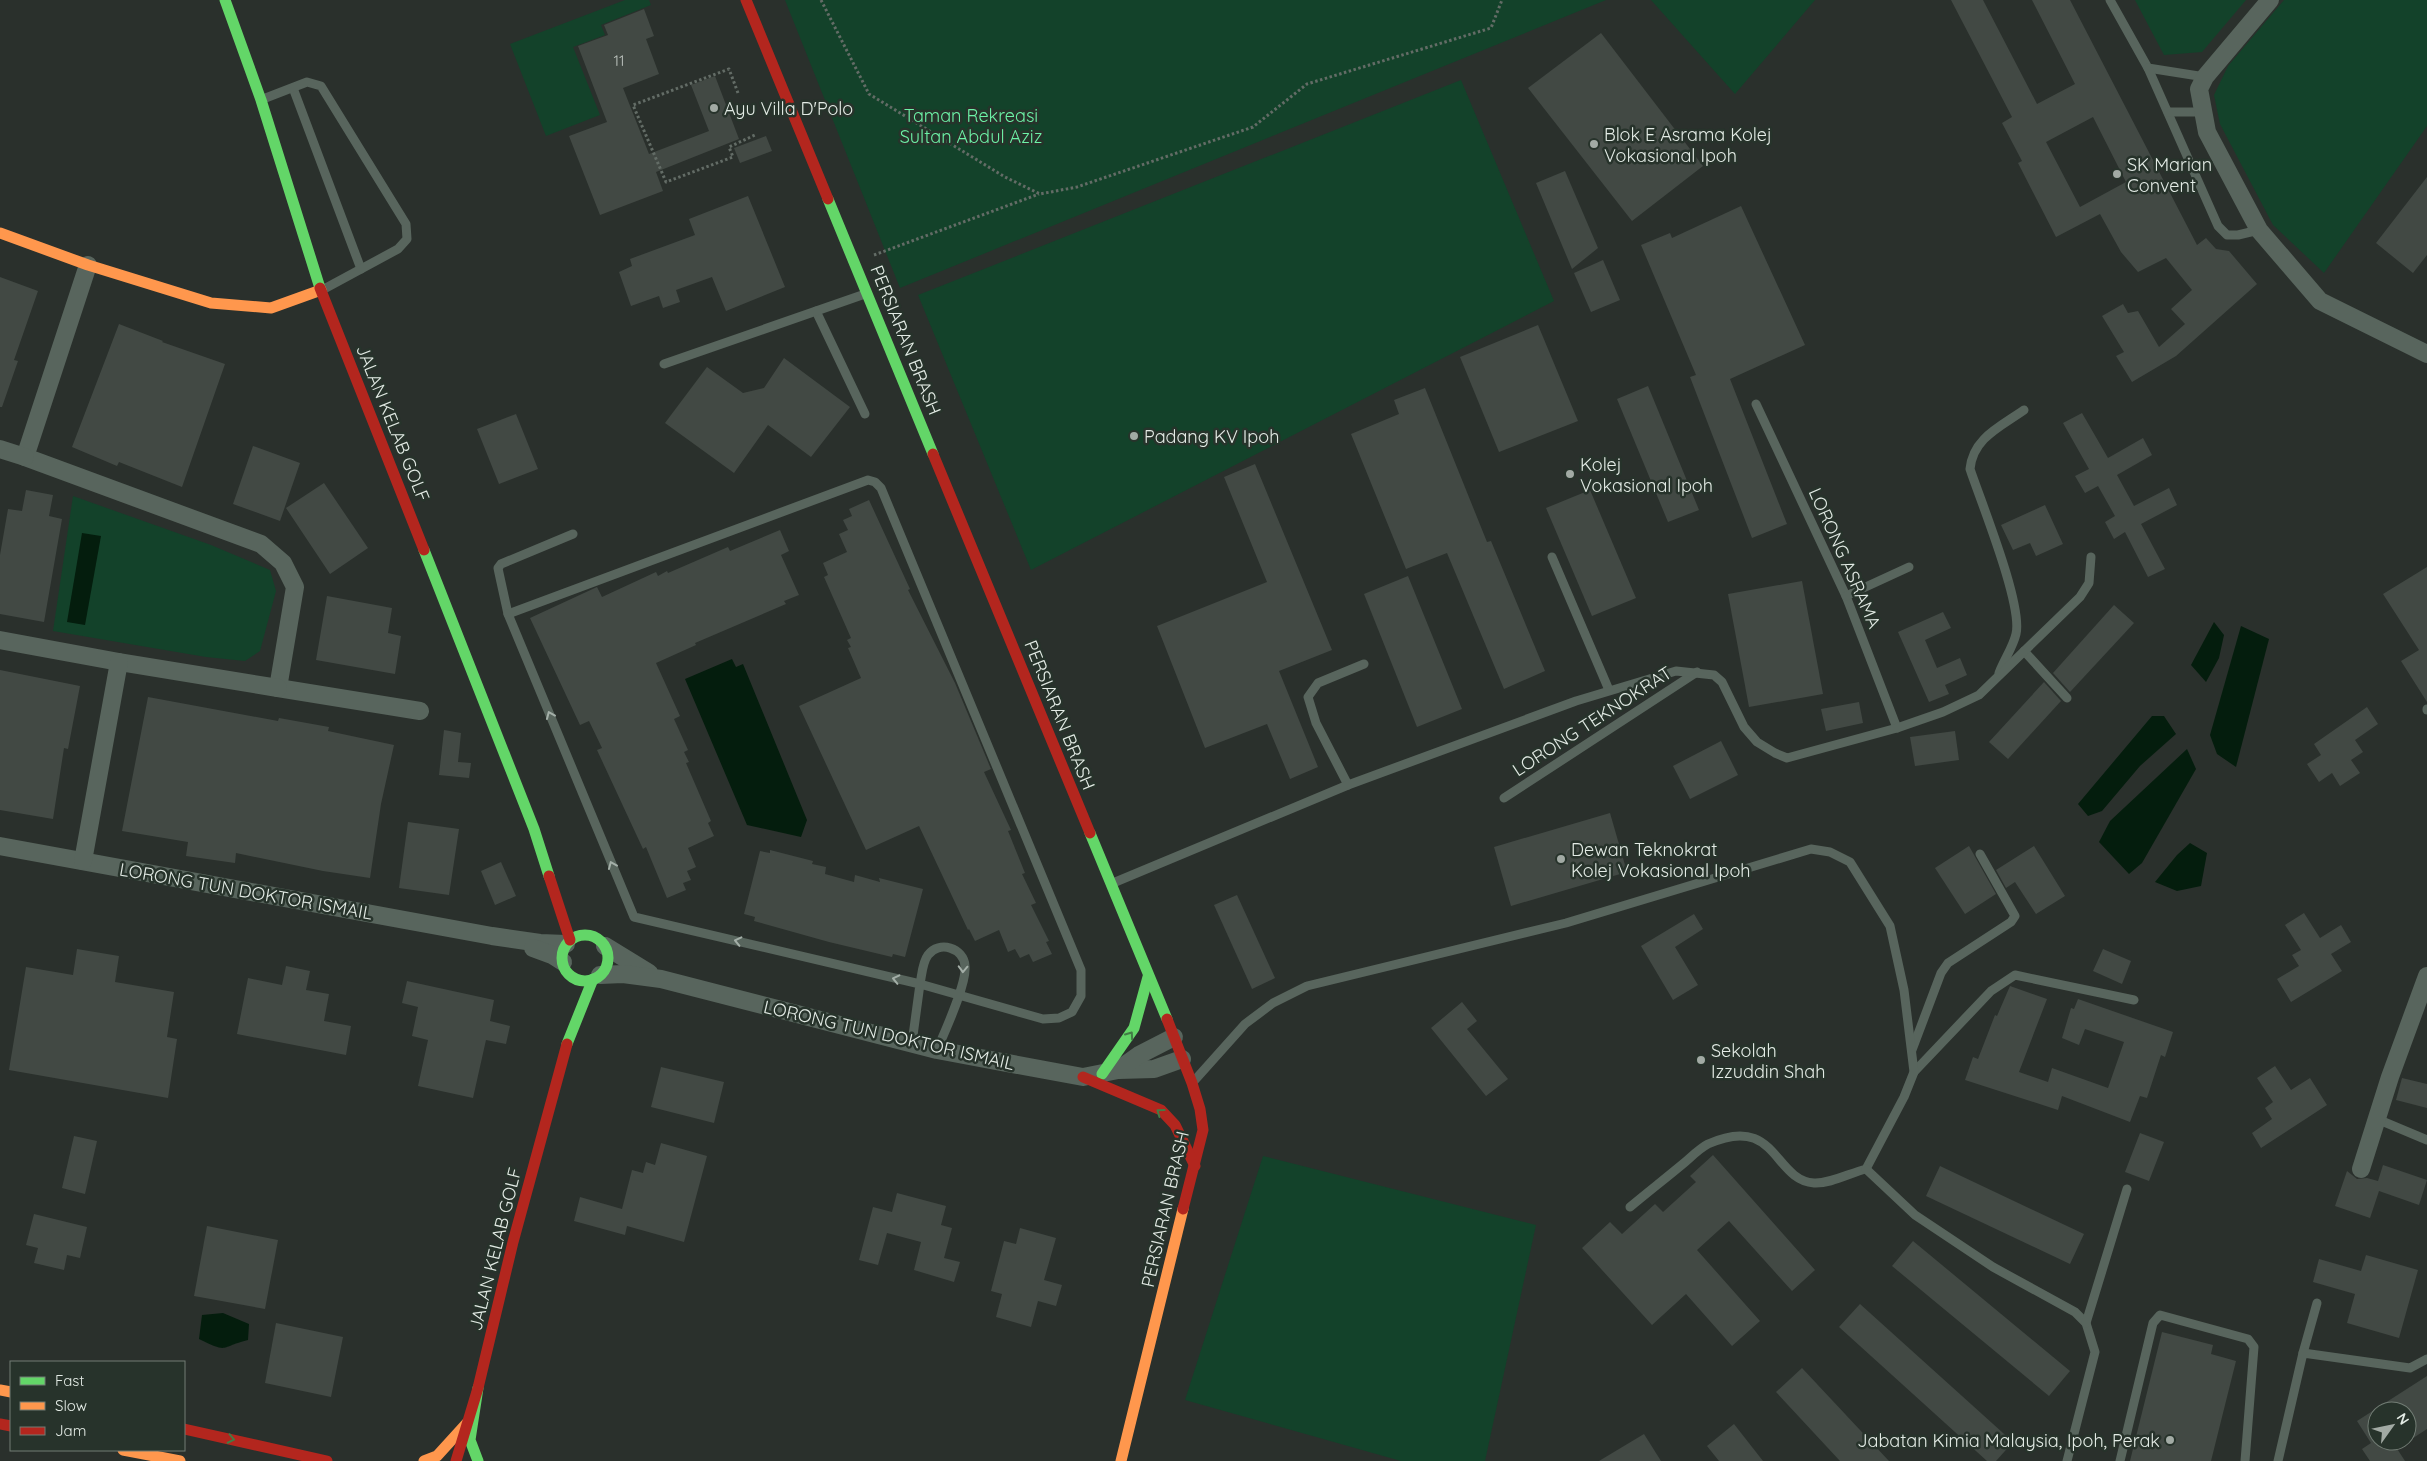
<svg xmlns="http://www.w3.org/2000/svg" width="2427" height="1461" font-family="Quicksand,sans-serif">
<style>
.green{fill:#13422a}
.water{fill:#041d0d}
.building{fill:#424944;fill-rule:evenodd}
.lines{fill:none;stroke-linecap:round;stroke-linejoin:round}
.path{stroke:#636c66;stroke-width:3;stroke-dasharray:2.5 2.5;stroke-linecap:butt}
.lane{stroke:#58655d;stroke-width:9}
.street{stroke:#58655d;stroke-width:18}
.fast{stroke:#63d668;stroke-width:11}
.slow{stroke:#ff974d;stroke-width:11}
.jam{stroke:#b3261e;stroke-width:11}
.oneway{stroke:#a4afa8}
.oneway2{stroke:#427c46}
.poi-dot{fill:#a2aaa4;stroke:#27332b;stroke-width:2}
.labels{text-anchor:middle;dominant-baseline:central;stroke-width:5;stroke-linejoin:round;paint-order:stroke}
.number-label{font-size:15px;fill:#bbc2bd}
.poi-label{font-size:18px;fill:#e3ebe5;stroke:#27332b;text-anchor:start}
.park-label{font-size:18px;fill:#6df3a7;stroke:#27332b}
.street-label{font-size:18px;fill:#e3ebe5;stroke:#27332b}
</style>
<rect width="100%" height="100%" fill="#2a302c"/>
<g class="green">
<polygon points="625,0 649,0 651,5 601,25 605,35 573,47 600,115 546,136 510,44"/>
<polygon points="785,0 1606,0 900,288"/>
<polygon points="1651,0 1815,0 1735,94"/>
<polygon points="2135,0 2246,0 2202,52 2164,55"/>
<polygon points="2284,0 2427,0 2427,126 2324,273 2273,225 2220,124 2214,95 2228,66"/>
<polygon points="1461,80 1554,301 1031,570 918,295"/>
<polygon points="73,496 211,545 270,570 276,591 260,651 245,661 206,657 53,631"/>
<polygon points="1263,1156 1536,1225 1485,1461 1401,1461 1185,1400"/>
</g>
<g class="water">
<polygon points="82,533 101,536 85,625 67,622"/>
<polygon points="2214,622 2224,635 2219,658 2206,682 2191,665"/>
<polygon points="2241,626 2269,639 2236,767 2217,754 2210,735"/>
<polygon points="732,659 736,667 743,664 807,820 801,837 747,825 685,679"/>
<polygon points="2152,716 2164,716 2176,734 2140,766 2102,811 2088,816 2078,804"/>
<polygon points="2187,749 2196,769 2142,863 2129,874 2099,842 2110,821"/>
<polygon points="2190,843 2207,853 2201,886 2177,891 2155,882 2177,855"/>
<path d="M 223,1313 L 249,1324 L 248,1340 C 219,1347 230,1354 199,1339 L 202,1315 Z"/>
</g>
<g class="building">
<path d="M 1951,0 L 1983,0 L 2037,104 L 2075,84 L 2032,0 L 2070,0 L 2197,245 L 2206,238 L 2216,249 L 2229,251 L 2257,284 L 2176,356 L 2132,382 L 2116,356 L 2124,352 L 2102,316 L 2123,304 L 2128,313 L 2138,311 L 2159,347 L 2185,324 L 2171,309 L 2192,290 L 2166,258 L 2138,272 L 2121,252 L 2100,214 L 2056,237 L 2018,163 L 2022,161 L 2002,123 L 2012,117 ZM 2093,117 L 2126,182 L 2080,207 L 2046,142 Z"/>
<polygon points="644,9 654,36 646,39 659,74 623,88 649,154 709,131 691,85 715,76 739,139 656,172 663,191 600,215 569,136 607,122 578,46 608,35 604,25"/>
<polygon points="1601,33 1703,166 1632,221 1528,88"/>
<polygon points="766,136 772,151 740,163 734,148"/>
<polygon points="1565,171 1598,248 1572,269 1536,183"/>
<polygon points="2427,177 2427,255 2413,273 2376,243"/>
<polygon points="748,196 785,287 726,311 712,277 676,290 680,302 663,308 659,296 631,306 619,272 632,266 630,259 695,235 689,219"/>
<polygon points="1741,206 1805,345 1730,379 1787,524 1752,538 1690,377 1696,375 1641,245 1670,233 1672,238"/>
<polygon points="1603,260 1620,300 1591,312 1574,273"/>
<polygon points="0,277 38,291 14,360 18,361 2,407 0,407"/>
<polygon points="119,324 163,341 162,342 225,364 182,487 119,462 117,466 72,447"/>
<polygon points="1538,325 1578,421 1499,452 1460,357"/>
<polygon points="784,358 850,407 811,457 768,425 734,473 665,423 707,367 743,393 764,388"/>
<polygon points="1648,386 1699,510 1668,522 1617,399"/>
<polygon points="1425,388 1487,542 1491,541 1545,671 1504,689 1447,553 1406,569 1351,434 1399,414 1394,400"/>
<polygon points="2082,413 2108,458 2143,438 2152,455 2117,475 2134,506 2169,488 2177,505 2141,524 2165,569 2148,577 2125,532 2114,539 2105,522 2115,516 2098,486 2085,493 2075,476 2089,469 2063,423"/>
<polygon points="516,414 538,469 499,484 477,429"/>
<polygon points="253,446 300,463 280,521 233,504"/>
<polygon points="1255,464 1332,650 1279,671 1318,767 1290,779 1267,724 1205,748 1157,626 1267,582 1224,477"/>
<polygon points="324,483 368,548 330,574 286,508"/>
<polygon points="26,490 53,495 49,516 62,519 44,622 0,614 0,555 8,509 22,511"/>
<polygon points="1590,490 1636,598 1592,616 1546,508"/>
<polygon points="869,500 910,589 908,590 955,683 991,769 984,772 1011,830 1008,831 1025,873 1022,874 1036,903 1031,905 1049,941 1046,942 1052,954 1033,962 1029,954 1020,958 1015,949 1008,952 999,930 975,941 969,929 968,930 919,826 866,850 799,706 861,678 848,648 851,647 847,640 851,638 824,577 828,575 823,563 847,552 839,534 848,530 843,520 852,516 849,509"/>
<polygon points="2045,505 2063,544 2036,556 2030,543 2013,550 2001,525"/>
<polygon points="780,530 789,551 781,555 799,595 784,601 786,604 695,643 696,645 656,663 680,716 674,719 688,750 684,752 689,762 686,763 711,821 708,823 714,836 688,848 696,867 687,871 691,880 683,883 686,890 667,898 646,847 643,849 597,750 602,748 589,721 580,725 530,618 597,587 602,597 656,572 658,576 667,571 668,573 728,547 730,551"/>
<polygon points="2427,567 2427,702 2401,661 2419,650 2383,594"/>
<polygon points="1408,576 1462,709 1417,727 1364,594"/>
<polygon points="1802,581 1823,694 1749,707 1728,594"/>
<polygon points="327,596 392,608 388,633 401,636 395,674 316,660"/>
<polygon points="2114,605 2134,623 2070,692 2053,673"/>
<polygon points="1943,612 1951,628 1925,640 1937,668 1960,658 1967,675 1945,685 1949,694 1929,702 1898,632"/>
<polygon points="0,670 80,686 68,749 64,748 53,819 0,810"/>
<polygon points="2044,682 2061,701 2008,759 1989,742"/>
<polygon points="148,697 278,721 279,718 329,727 328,731 394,745 381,804 370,878 323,871 236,853 235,863 186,856 188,842 122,831"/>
<polygon points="1859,702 1863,723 1826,731 1821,709"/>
<polygon points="2367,707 2378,724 2355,740 2363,752 2351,760 2360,773 2340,786 2332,773 2319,782 2307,764 2321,755 2314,744"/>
<polygon points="444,730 461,733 458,762 471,763 469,778 439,775"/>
<polygon points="1955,731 1959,760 1915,766 1910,737"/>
<polygon points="1721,741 1738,775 1690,799 1673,766"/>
<polygon points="1610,813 1627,872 1511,906 1494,847"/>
<polygon points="408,822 459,829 449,895 399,888"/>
<polygon points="1969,846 1996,894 1965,914 1935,868"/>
<polygon points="2034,846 2065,896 2036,914 2015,882 2006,888 1996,870"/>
<polygon points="770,850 813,861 812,864 826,867 825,874 854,882 855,875 880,882 879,878 923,889 905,957 893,954 892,957 829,942 754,921 755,917 744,914 760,851 770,853"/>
<polygon points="501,862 516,896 495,905 481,871"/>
<polygon points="1237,895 1275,978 1252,989 1214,905"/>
<polygon points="2304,913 2320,938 2341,925 2351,942 2331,954 2342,971 2291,1002 2277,979 2299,966 2292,955 2301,950 2285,925"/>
<polygon points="1694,914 1703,929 1675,947 1698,985 1673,1000 1641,946"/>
<polygon points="77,949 119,956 115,982 174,992 167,1037 177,1039 168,1098 9,1070 26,967 73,975"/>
<polygon points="2103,949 2131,961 2122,984 2093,971"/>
<polygon points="286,966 310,971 306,990 329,994 324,1021 351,1026 346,1055 237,1034 248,978 282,985"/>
<polygon points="407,981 494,1000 490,1021 510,1026 506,1044 486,1040 473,1098 418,1086 428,1040 412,1036 418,1007 402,1003"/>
<polygon points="2010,986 2047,999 2019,1072 2048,1082 2052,1068 2108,1088 2124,1042 2085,1029 2079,1045 2062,1038 2071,1008 2074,1009 2078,999 2173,1032 2165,1057 2161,1055 2147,1098 2140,1096 2130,1122 2062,1096 2058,1110 1965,1080 1973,1057 1978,1059 1995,1015 1997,1016"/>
<polygon points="1462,1002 1477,1021 1467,1029 1508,1079 1486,1096 1431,1028"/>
<polygon points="2275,1066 2291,1090 2310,1078 2327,1105 2261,1148 2252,1133 2272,1119 2265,1108 2273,1102 2257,1078"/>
<polygon points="661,1067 724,1082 714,1123 651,1107"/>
<polygon points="2402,1078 2427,1084 2427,1108 2396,1100"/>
<polygon points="2140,1133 2164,1142 2149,1181 2125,1172"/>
<polygon points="74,1136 97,1141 85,1194 62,1188"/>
<polygon points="661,1143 707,1156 684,1242 627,1226 625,1235 574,1221 580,1197 622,1209 632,1170 643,1173 646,1162 655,1165"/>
<polygon points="1713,1155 1815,1270 1792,1291 1729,1221 1697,1250 1760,1321 1732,1346 1686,1294 1652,1325 1582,1248 1610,1222 1622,1234 1655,1204 1663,1212 1696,1182 1690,1176"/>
<polygon points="2383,1165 2427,1180 2419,1205 2379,1191 2370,1218 2335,1206 2347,1171 2357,1179 2367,1178 2378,1181"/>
<polygon points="1940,1166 2084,1234 2070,1264 1926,1196"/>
<polygon points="897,1193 946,1206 941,1225 952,1228 944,1258 960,1262 954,1282 914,1270 921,1242 887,1233 878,1265 859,1260 873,1207 892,1212"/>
<polygon points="34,1214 87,1227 80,1258 67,1255 64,1270 34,1263 38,1248 26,1245"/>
<polygon points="207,1226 278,1240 265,1309 194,1296"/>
<polygon points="1020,1228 1056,1238 1044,1280 1062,1285 1056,1306 1038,1301 1031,1327 996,1317 1002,1294 991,1291 1004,1241 1016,1244"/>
<polygon points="1913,1241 2070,1371 2049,1396 1892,1266"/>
<polygon points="2366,1255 2418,1270 2399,1338 2347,1323 2355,1294 2313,1282 2319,1259 2361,1271"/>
<polygon points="1860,1304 2013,1442 1996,1461 1987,1461 1839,1327"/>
<polygon points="276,1323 343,1337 331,1397 265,1383"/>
<polygon points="2162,1332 2213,1345 2211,1354 2236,1361 2211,1461 2130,1461"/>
<polygon points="1802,1368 1889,1461 1840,1461 1776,1392"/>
<polygon points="2427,1376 2427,1429 2407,1442 2407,1411 2377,1411 2377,1441 2392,1441 2405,1461 2370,1461 2362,1449 2371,1443 2357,1421"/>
<polygon points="1734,1424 1763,1461 1719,1461 1707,1446"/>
<polygon points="1644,1434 1661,1461 1599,1461"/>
</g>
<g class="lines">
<g class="path">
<polyline points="821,0 869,94 1005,177 1040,194 1077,187 1253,127 1307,84 1491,28 1502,0"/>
<polyline points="738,93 729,69 633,105 666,182 733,157 729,147 755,135"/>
<polyline points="874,255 1039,194"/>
</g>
<g class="lane">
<polyline points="2110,0 2148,68 2205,77"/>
<polyline points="2148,68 2218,226 2227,235 2238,235 2259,230"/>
<polyline points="293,88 361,269"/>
<polyline points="263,99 307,82 321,86 406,224 407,239 398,249 324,289"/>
<polyline points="2168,112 2203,112"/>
<polyline points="816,311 865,414"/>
<polyline points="664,364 865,294"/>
<polyline points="1756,404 1846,596 1897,728"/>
<polyline points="1552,557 1609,690"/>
<polyline points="1846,596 1909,567"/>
<polyline points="508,614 499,573 498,568 501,564 573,534"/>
<polyline points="2024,651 2067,698"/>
<path d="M 1999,673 C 2004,660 2013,647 2016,634 C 2023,605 1981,502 1970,469 C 1973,438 2000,427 2024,410"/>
<polyline points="2427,709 2427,710"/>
<polyline points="1348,785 1316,723 1308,697 1318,683 1364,664"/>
<polyline points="1504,798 1697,672"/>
<polyline points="1113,883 1348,785 1576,701 1676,671 1714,675 1722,682 1744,727 1757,742 1775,753 1787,758 1897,728 1943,712 1979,695 2080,597 2089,583 2091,557"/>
<path d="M 912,1043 L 920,984 L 634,917 L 508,614 L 868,480 L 875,482 L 881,488 L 1081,970 L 1081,996 L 1072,1012 L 1059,1018 L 1043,1019 L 920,984 C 922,975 922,963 928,955 C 939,940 964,948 965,966 C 967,984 945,1031 937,1050"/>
<polyline points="1912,1050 1941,973 1948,963 2011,922 2015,916 1980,854"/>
<polyline points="1914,1072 1991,991 2015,975 2134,1000"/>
<path d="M 1194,1081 L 1245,1024 L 1273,1003 L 1307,986 L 1566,923 L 1811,849 L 1830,852 L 1850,862 L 1890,926 L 1904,990 L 1914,1072 L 1904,1097 L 1866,1169 C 1850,1173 1830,1184 1814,1183 C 1773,1180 1777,1113 1708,1144 C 1700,1148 1691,1157 1684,1163 C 1666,1178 1648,1192 1630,1207"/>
<polyline points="2377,1119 2427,1140"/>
<polyline points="1866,1169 1915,1215 1993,1267 2075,1312 2086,1323 2095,1352 2067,1461"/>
<polyline points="2086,1323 2127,1189"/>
<polyline points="2303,1353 2317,1303"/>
<polyline points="2120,1461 2153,1323 2160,1315 2248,1339 2254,1347 2245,1461"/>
<polyline points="2278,1461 2303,1353 2410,1368 2427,1359"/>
</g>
<g class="street">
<polyline points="2270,0 2205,77 2199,89 2207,132 2259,230 2320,301 2427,354"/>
<polyline points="88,265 25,457 261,544 283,563 295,587 278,688 420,711"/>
<polyline points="0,449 25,457"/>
<polyline points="0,640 119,662 278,688"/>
<polyline points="0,846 492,936 540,943 566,944"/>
<polyline points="83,861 119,662"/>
<polyline points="605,946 649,973"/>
<polyline points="533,948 552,955 563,962"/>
<polyline points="600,975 623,974 661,979 937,1050 1083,1077 1118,1070 1154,1069 1182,1059"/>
<polyline points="1118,1070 1139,1055 1174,1037"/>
<polyline points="2361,1169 2390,1077 2427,976"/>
</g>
<g class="fast">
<polyline points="225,0 261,100 320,288"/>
<polyline points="828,199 933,454"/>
<polyline points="424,550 534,829 549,876"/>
<polyline points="1090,833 1167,1019"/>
<circle cx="585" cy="958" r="23"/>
<polyline points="567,1044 593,979"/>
<polyline points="1102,1074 1134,1028 1148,977"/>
<polyline points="478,1388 470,1440 478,1461"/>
</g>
<g class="slow">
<polyline points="0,233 88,265 211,303 271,308 321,290"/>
<polyline points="0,1390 11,1392"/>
<polyline points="123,1450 180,1461"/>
<polyline points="424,1461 437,1456 467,1423"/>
<polyline points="1121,1461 1183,1209"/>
</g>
<g class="jam">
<polyline points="746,0 828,199"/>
<polyline points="320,288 424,550"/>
<polyline points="933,454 1090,833"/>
<polyline points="549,876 570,940"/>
<polyline points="1167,1019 1192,1083 1200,1109 1203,1130 1183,1209"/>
<polyline points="1083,1077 1161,1110 1175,1125 1195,1166"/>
<polyline points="0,1424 11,1426"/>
<polyline points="184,1429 327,1461"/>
<polyline points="456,1461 478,1388 513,1242 567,1044"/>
</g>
</g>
<defs><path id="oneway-chevron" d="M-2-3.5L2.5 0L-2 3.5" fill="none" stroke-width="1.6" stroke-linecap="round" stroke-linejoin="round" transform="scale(1.25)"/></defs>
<g class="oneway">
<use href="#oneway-chevron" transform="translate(550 715) rotate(-113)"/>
<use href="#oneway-chevron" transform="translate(612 865) rotate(-113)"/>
<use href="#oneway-chevron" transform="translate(738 941) rotate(-167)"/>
<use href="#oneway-chevron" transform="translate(963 969) rotate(92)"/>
<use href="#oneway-chevron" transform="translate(896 979) rotate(-167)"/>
</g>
<g class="oneway2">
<use href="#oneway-chevron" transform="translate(1130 1035) rotate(-55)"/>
<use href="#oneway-chevron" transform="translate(1160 1112) rotate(-144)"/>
<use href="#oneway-chevron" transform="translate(231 1439) rotate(12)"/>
</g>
<g class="poi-dot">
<circle cx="714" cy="108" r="5"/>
<circle cx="1594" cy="144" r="5"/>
<circle cx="2117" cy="174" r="5"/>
<circle cx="1134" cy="436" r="5"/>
<circle cx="1570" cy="474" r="5"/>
<circle cx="1561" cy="859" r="5"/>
<circle cx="1701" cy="1060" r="5"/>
<circle cx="2170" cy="1440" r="5"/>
</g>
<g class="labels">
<g class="number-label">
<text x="619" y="60">11</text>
</g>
<g class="poi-label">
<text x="724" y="108">Ayu Villa D'Polo</text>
<text x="1604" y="134">Blok E Asrama Kolej<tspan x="1604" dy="21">Vokasional Ipoh</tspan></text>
<text x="2127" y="164">SK Marian<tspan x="2127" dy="21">Convent</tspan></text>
<text x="1144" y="436">Padang KV Ipoh</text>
<text x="1580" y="464">Kolej<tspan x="1580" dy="21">Vokasional Ipoh</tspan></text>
<text x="1571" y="849">Dewan Teknokrat<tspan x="1571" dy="21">Kolej Vokasional Ipoh</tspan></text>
<text x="1711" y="1050">Sekolah<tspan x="1711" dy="21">Izzuddin Shah</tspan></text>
<text x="2160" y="1440" text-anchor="end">Jabatan Kimia Malaysia, Ipoh, Perak</text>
</g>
<g class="park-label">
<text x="971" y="115">Taman Rekreasi<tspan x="971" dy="21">Sultan Abdul Aziz</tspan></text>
</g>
<g class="street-label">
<text transform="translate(906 340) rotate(68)">PERSIARAN BRASH</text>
<text transform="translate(393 423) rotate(68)">JALAN KELAB GOLF</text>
<text transform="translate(1845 558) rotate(66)">LORONG ASRAMA</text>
<text transform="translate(1060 715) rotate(68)">PERSIARAN BRASH</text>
<text transform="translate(1592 721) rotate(-33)">LORONG TEKNOKRAT</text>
<text transform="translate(246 891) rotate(10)">LORONG TUN DOKTOR ISMAIL</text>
<text transform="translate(889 1035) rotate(13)">LORONG TUN DOKTOR ISMAIL</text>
<text transform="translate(1165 1209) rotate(-77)">PERSIARAN BRASH</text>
<text transform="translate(495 1249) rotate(-76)">JALAN KELAB GOLF</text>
</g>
</g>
<rect x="10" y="1361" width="175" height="90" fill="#27332b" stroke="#727d75"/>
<rect x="20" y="1377" width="25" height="8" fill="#63d668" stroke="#727d75"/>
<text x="55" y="1386" font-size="15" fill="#e3ebe5">Fast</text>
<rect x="20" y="1402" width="25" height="8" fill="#ff974d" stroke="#727d75"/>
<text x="55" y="1411" font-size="15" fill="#e3ebe5">Slow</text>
<rect x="20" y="1427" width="25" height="8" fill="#b3261e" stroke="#727d75"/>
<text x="55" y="1436" font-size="15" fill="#e3ebe5">Jam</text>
<g transform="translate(2392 1426) rotate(57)"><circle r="24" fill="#27332b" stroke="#727d75"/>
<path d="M0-4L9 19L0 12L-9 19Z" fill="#a2aaa4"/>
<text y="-8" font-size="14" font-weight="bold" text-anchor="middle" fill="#e3ebe5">N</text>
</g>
</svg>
